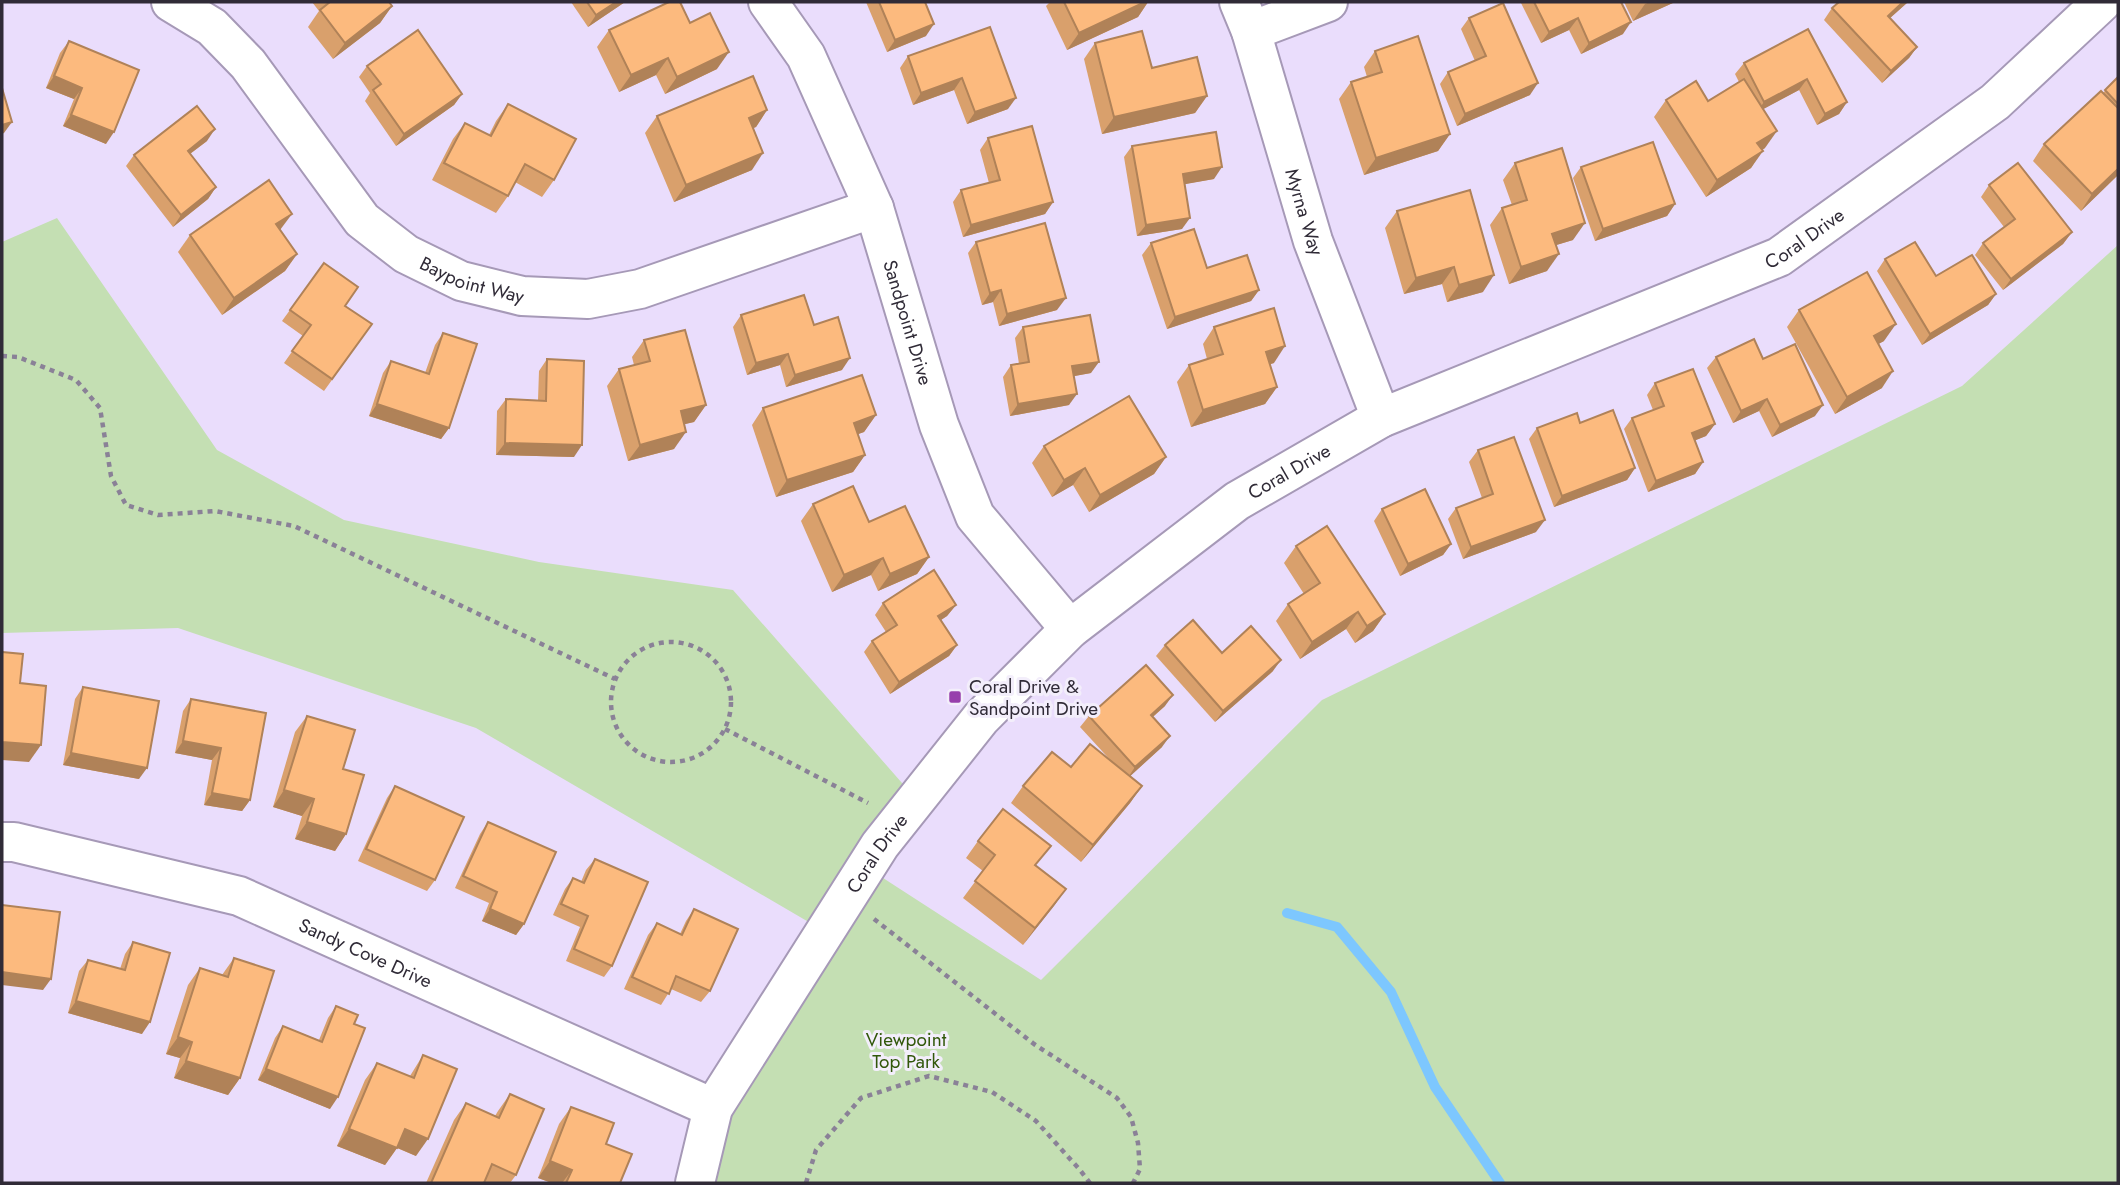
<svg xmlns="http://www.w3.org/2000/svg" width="2120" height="1185" font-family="Jost,sans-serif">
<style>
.green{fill:#c4dfb3}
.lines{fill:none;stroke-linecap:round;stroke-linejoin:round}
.stream{stroke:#7dc7fe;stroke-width:10}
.minor-casing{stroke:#a699b7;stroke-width:42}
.tertiary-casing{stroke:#a699b7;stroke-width:42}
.path{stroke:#8a8197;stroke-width:4.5;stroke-dasharray:5 5;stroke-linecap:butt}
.minor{stroke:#fff;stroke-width:38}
.tertiary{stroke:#fff;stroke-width:38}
.wall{fill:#d9a06c}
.shaded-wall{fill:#b08258}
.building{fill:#fcba7e;stroke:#b08258;stroke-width:2}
.poi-dot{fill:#973fac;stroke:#f3eefb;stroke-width:2.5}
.labels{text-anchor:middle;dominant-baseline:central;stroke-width:6;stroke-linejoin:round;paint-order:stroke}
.street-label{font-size:19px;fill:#302b37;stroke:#f3eefb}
.poi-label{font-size:19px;fill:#302b37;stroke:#f3eefb;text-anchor:start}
.park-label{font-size:19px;fill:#31570a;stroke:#f3eefb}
</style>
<rect width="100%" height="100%" fill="#eaddfc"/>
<polygon class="green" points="57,218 217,450 344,520 539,562 733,590 916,799 866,867 1041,980 1322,700 1962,386 2118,245 2118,1183 695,1183 824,931 476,728 178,628 2,633 2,242"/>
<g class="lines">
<polyline class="stream" points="1287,913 1337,927 1391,992 1435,1087 1500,1183"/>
<g class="minor-casing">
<g id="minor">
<path id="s1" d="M 171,2 L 212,27 L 248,64 L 362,220 L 406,254 L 461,281 L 522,296 L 588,299 L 640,289 L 874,208"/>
<path id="s2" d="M 768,2 L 806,56 L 874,208 L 939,425 L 975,516 L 1070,629"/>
<path id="s3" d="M 1239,2 L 1251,31 L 1313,241 L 1381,418"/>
<polyline points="1251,31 1328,2"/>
<path id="s4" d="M 2,842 L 14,842 L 239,896 L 713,1108"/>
</g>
</g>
<g class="tertiary-casing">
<g id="tertiary">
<path id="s5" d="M 695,1183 L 713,1108 L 880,845 L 981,718 L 1070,629 L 1237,501 L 1381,418 L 1779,257 L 1995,102 L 2102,2"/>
</g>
</g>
<g class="path">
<polyline points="2,356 18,357 76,380 100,408 111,476 126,505 158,515 215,511 294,526 615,679"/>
<circle cx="671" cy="702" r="60"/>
<polyline points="725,729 868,803"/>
<polyline points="874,919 1034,1044 1117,1098 1131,1117 1138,1143 1140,1169 1133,1183"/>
<polyline points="806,1183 816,1150 861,1098 929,1076 992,1092 1036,1121 1080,1170 1090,1183"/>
</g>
<use href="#minor" class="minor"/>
<use href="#tertiary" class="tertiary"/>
</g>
<g class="wall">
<polygon points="312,2 389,2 392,6 380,23 333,59 308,27 319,11"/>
<polygon points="571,2 625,2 588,27"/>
<polygon points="866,2 925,2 926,36 887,52"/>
<polygon points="1050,2 1148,2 1138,17 1067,50 1046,6"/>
<polygon points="1522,2 1621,2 1623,34 1581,54 1569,30 1541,43 1521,3"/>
<polygon points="1624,2 1675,2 1633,21"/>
<polygon points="1839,2 1908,2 1890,18 1917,47 1909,58 1882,83 1824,20 1832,8"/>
<polygon points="1469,18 1530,95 1457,126 1440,84 1448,72 1475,61 1461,29"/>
<polygon points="690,23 717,69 665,94 656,75 619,92 597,47 609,30"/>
<polygon points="990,27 1008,109 967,124 954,90 913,105 900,68 908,56"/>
<polygon points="1808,29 1847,102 1839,114 1817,125 1799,90 1763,109 1765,148 1762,150 1751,168 1706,197 1654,117 1666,100 1708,101 1739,82 1735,74 1744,63"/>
<polygon points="69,41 106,144 63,126 74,99 46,88 60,53"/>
<polygon points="1095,43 1152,68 1207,96 1195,113 1102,134 1084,59"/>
<polygon points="1375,51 1450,134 1438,151 1364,175 1339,99 1351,82 1367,77 1364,67"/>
<polygon points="367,66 462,94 454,105 396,146 365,101 370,93 359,77"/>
<polygon points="2118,77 2118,175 2081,211 2033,161 2044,144 2103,93"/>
<polygon points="508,104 554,180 542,197 515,182 508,196 496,213 432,180 453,139 465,123 489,135 496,121"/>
<polygon points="767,110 756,127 753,128 752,170 674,202 645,133 657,116"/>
<polygon points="988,138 1053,202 1045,214 963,237 953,202 961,190 989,183 980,150"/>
<polygon points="207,141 190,154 216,187 208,199 173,227 126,166 134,155"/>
<polygon points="1132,146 1214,179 1184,184 1182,229 1137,236 1124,157"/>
<polygon points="1515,163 1573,240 1556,245 1547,271 1509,284 1490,225 1502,208 1512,205 1503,180"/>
<polygon points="1581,167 1675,204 1667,216 1595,241 1573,178"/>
<polygon points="1989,185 2072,232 2063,244 2003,290 1975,255 1983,243 2004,227 1981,197"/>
<polygon points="1397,211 1483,292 1447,302 1442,284 1404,294 1385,228"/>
<polygon points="280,230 297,254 285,271 222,315 178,252 190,235"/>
<polygon points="976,242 1057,310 999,326 993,302 982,305 968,253"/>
<polygon points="1151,243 1207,268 1259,290 1251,301 1167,329 1142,255"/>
<polygon points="1885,259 1936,276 1996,294 1988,305 1922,345 1877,271"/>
<polygon points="324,263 345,306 372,324 324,391 284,363 303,336 282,321"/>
<polygon points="1799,310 1884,341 1878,344 1882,388 1835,414 1787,327"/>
<polygon points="741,315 814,325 842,370 786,387 780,365 747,375 733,327"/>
<polygon points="1023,327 1091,373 1074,376 1069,405 1010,416 1003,377 1011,365 1019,364 1015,338"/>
<polygon points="1214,327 1274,363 1270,364 1277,387 1265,404 1191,427 1177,382 1189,365 1207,359 1203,344"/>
<polygon points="443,333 449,428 441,439 369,416 383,373 391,361 425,373 435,345"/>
<polygon points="644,340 706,405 694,422 684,424 674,449 628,461 607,386 619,369 634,365 632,357"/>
<polygon points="1716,357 1763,359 1815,416 1772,437 1759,411 1733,423 1707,368"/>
<polygon points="547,359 574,457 496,455 497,411 506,399 538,400 539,371"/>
<polygon points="1655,383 1715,424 1706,436 1695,440 1703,462 1695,474 1648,492 1624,429 1632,418 1653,410 1647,395"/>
<polygon points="763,408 876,415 864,432 858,434 865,455 853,472 776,497 752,425"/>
<polygon points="1580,423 1635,468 1627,480 1554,507 1529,439 1537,428"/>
<polygon points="1044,446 1166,457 1154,474 1089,512 1073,485 1052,497 1032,463"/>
<polygon points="1478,450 1536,532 1463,559 1448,519 1456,508 1482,498 1469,462"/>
<polygon points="813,504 869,522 929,557 917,574 878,591 871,575 832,592 801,521"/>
<polygon points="1382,509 1451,544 1443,555 1400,576 1374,521"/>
<polygon points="1296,546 1385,614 1373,631 1355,643 1346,629 1300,659 1276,621 1288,604 1304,594 1284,563"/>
<polygon points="883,603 956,605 947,616 941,620 957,645 949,656 890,694 864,652 872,641 886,632 875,615"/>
<polygon points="1165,645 1222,653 1273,671 1215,722 1156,656"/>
<polygon points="83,687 139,779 63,765 75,699"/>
<polygon points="191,699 250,800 242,811 204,805 212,760 175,753 183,711"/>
<polygon points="1165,706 1153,717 1162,747 1129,777 1142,786 1130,803 1081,862 1011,803 1023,786 1113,763 1080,727 1089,716"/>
<polygon points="307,716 343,769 346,834 335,851 295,839 302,816 273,807 295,732"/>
<polygon points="395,786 435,880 427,891 358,861 387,798"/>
<polygon points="488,822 524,924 516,935 482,921 489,903 455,888 480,834"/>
<polygon points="978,841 1036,866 1066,889 1023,945 963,898 983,871 966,858"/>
<polygon points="595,859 612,966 604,977 566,961 580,927 553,915 565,889 573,878 581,882 586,870"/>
<polygon points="694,909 710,991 701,1002 671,989 661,1005 624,989 648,935 657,923 680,934 686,921"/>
<polygon points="133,942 142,1034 68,1013 79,971 88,960 120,969 125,954"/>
<polygon points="234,958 240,1078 228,1095 174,1078 180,1058 166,1054 188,985 200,968 222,975"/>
<polygon points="336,1006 330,1109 258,1080 275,1038 283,1026 319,1040 328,1018"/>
<polygon points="423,1055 416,1156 397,1148 385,1165 337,1146 365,1080 377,1063 410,1076"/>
<polygon points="510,1094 516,1175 510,1183 426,1183 454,1120 466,1103 495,1116 498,1111"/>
<polygon points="571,1107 606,1144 620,1183 552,1183 538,1178 559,1124"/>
</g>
<g class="shaded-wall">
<polygon points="616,2 625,2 588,27 596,15"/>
<polygon points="1145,2 1148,2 1138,17 1067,50 1079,33"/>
<polygon points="1650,2 1675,2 1633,21 1645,4"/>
<polygon points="1903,2 1908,2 1880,27 1888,16"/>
<polygon points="392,6 380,23 333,59 345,43"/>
<polygon points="1578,18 1569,30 1541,43 1549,32"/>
<polygon points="1631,22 1623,34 1581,54 1589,43"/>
<polygon points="934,24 926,36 887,52 895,40"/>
<polygon points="1917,47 1909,58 1882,83 1891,71"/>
<polygon points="729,52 717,69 665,94 677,77"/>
<polygon points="668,58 656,75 619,92 631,75"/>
<polygon points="54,76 82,88 74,99 46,88"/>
<polygon points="962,78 954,90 913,105 921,93"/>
<polygon points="1807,79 1799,90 1756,113 1764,102"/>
<polygon points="1538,83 1530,95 1457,126 1465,114"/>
<polygon points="462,94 454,105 396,146 404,134"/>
<polygon points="1207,96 1195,113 1102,134 1114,117"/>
<polygon points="1016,98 1008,109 967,124 975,112"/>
<polygon points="1847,102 1839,114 1817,125 1825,114"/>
<polygon points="767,110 756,127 737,135 749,118"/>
<polygon points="71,115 114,132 106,144 63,126"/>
<polygon points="12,122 4,133 2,134 2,125"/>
<polygon points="215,129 207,141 179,162 188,151"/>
<polygon points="1777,131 1765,148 1745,160 1757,143"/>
<polygon points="1450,134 1438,151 1364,175 1376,158"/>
<polygon points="1763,151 1751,168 1706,197 1717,180"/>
<polygon points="763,153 752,170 674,202 686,185"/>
<polygon points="1222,167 1214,179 1175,186 1183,174"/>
<polygon points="2118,169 2118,175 2081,211 2092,194"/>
<polygon points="216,187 208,199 173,227 181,215"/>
<polygon points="1053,202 1045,214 963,237 971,225"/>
<polygon points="1675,204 1667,216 1595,241 1603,229"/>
<polygon points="292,214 280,230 276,224"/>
<polygon points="1190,218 1182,229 1137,236 1146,225"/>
<polygon points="1585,223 1573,240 1540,250 1552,234"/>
<polygon points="2072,232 2063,244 2003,290 2011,279"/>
<polygon points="297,254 285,271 222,315 234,298"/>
<polygon points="1559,254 1547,271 1509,284 1521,267"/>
<polygon points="1454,267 1442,284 1404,294 1416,278"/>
<polygon points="1494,275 1483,292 1447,302 1459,285"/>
<polygon points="1001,290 993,302 982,305 990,293"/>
<polygon points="1259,290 1251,301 1167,329 1175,317"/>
<polygon points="1996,294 1988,305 1922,345 1930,334"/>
<polygon points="1066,298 1057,310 999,326 1007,314"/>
<polygon points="1896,324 1884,341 1862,353 1874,336"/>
<polygon points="1285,346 1274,363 1254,369 1266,352"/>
<polygon points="788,354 780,365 747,375 756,363"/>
<polygon points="850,358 842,370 786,387 795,375"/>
<polygon points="1099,362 1091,373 1064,378 1072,366"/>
<polygon points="1893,371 1882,388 1835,414 1847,397"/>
<polygon points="1277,387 1265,404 1191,427 1203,410"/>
<polygon points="1077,394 1069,405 1010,416 1018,404"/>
<polygon points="1767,399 1759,411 1733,423 1741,411"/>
<polygon points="377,404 449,428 441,439 369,416"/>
<polygon points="706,405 694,422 669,428 681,411"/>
<polygon points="1823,405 1815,416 1772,437 1780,425"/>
<polygon points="876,415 864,432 842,440 854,423"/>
<polygon points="1715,424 1706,436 1684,445 1692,433"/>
<polygon points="686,432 674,449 628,461 640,445"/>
<polygon points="505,443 582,445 574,457 496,455"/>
<polygon points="865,455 853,472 776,497 787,480"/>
<polygon points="1166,457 1154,474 1089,512 1100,495"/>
<polygon points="1703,462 1695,474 1648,492 1656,481"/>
<polygon points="1085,468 1073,485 1052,497 1064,480"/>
<polygon points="1635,468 1627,480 1554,507 1562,496"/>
<polygon points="1545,520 1536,532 1463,559 1471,547"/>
<polygon points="1451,544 1443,555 1400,576 1408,564"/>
<polygon points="929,557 917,574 878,591 890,574"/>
<polygon points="883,558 871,575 832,592 844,575"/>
<polygon points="956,605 947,616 930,627 938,616"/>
<polygon points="1358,612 1346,629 1300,659 1312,642"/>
<polygon points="1385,614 1373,631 1355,643 1367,626"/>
<polygon points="957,645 949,656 890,694 899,682"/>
<polygon points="1281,660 1273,671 1215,722 1223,711"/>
<polygon points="1173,695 1165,706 1142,726 1151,715"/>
<polygon points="1170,736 1162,747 1127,779 1135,767"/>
<polygon points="183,741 221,748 212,760 175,753"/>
<polygon points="2,742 41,745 29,762 2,760"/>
<polygon points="71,753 147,768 139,779 63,765"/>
<polygon points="1142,786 1130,803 1081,862 1093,845"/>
<polygon points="284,790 314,799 302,816 273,807"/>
<polygon points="212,793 250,800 242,811 204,805"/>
<polygon points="307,822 346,834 335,851 295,839"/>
<polygon points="1066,889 1054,906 1023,945 1035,928"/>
<polygon points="490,909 524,924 516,935 482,921"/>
<polygon points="2,972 51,979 43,990 2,985"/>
<polygon points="76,1001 150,1022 142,1034 68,1013"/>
<polygon points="178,1037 192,1042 180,1058 166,1054"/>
<polygon points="186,1061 240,1078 228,1095 174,1078"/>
<polygon points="266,1069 338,1097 330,1109 258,1080"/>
<polygon points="349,1129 397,1148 385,1165 337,1146"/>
<polygon points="405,1129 428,1139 416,1156 393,1146"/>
<polygon points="550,1161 572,1170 562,1183 552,1183 538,1178"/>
</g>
<g class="building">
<polygon points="330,2 389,2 392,6 345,43 320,10"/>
<polygon points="587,2 616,2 596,15"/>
<polygon points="669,2 680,2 690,23 710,13 729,52 677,77 668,58 631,75 609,30"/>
<polygon points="879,2 925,2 934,24 895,40"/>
<polygon points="1064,2 1145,2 1079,33"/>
<polygon points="1534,2 1621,2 1631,22 1589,43 1578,18 1549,32"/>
<polygon points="1839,2 1903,2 1888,16 1917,47 1891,71 1832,8"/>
<polygon points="1503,3 1538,83 1465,114 1448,72 1486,56 1469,18"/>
<polygon points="990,27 1016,98 975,112 962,78 921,93 908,56"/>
<polygon points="1808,29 1847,102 1825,114 1807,79 1764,102 1744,63"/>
<polygon points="418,30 462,94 404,134 373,90 381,84 367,66"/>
<polygon points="1142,31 1152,68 1197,57 1207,96 1114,117 1095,43"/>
<polygon points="1418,36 1450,134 1376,158 1351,82 1382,72 1375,51"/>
<polygon points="69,41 139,70 114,132 71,115 82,88 54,76"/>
<polygon points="753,76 767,110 749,118 763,153 686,185 657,116"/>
<polygon points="2118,77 2118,104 2105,90"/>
<polygon points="1744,79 1777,131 1757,143 1763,151 1717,180 1666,100 1696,81 1708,101"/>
<polygon points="2,88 12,122 2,125"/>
<polygon points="2101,91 2118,108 2118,169 2092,194 2044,144"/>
<polygon points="508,104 576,139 554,180 525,164 508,196 444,163 465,123 491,136"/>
<polygon points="197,106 215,129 188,151 216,187 181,215 134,155"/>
<polygon points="1032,126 1053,202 971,225 961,190 1000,180 988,138"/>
<polygon points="1216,132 1222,167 1183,174 1190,218 1146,225 1132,146"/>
<polygon points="1653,142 1675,204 1603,229 1581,167"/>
<polygon points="1562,148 1585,223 1552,234 1559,254 1521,267 1502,208 1527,200 1515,163"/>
<polygon points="2018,163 2072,232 2011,279 1983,243 2015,219 1989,185"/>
<polygon points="269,180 292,214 276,224 297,254 234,298 190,235"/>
<polygon points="1470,190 1494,275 1459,285 1454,267 1416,278 1397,211"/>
<polygon points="1045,223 1066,298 1007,314 1001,290 990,293 976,242"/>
<polygon points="1194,229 1207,268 1247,255 1259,290 1175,317 1151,243"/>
<polygon points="1915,242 1936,276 1972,255 1996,294 1930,334 1885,259"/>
<polygon points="324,263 358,287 345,306 372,324 332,379 292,351 311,325 290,310"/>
<polygon points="1867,272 1896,324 1874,336 1893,371 1847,397 1799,310"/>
<polygon points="804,295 814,325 838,317 850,358 795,375 788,354 756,363 741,315"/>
<polygon points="1274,308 1285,346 1266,352 1277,387 1203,410 1189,365 1223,354 1214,327"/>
<polygon points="1090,315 1099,362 1072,366 1077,394 1018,404 1011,365 1029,362 1023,327"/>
<polygon points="685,330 706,405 681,411 686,432 640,445 619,369 650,361 644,340"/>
<polygon points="443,333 477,344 449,428 377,404 391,361 429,374"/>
<polygon points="1754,339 1763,359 1795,344 1823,405 1780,425 1767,399 1741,411 1716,357"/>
<polygon points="547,359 584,361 582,445 505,443 506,399 546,401"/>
<polygon points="1693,369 1715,424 1692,433 1703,462 1656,481 1632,418 1664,406 1655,383"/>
<polygon points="862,375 876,415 854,423 865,455 787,480 763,408"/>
<polygon points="1129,396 1166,457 1100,495 1085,468 1064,480 1044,446"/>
<polygon points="1613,410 1635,468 1562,496 1537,428 1577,413 1580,423"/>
<polygon points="1514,437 1545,520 1471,547 1456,508 1493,494 1478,450"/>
<polygon points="853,486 869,522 905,506 929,557 890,574 883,558 844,575 813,504"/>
<polygon points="1425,489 1451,544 1408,564 1382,509"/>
<polygon points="1327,526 1385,614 1367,626 1358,612 1312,642 1288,604 1320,583 1296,546"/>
<polygon points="934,570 956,605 938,616 957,645 899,682 872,641 897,625 883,603"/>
<polygon points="1193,620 1222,653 1251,626 1281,660 1223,711 1165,645"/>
<polygon points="2,652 23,654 20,683 46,686 41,745 2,742"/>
<polygon points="1146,665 1173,695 1151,715 1170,736 1135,767 1089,716"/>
<polygon points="83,687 159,701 147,768 71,753"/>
<polygon points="191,699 266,713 250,800 212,793 221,748 183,741"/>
<polygon points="307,716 355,730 343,769 364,775 346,834 307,822 314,799 284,790"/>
<polygon points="1090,744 1142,786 1093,845 1023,786 1052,752 1071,767"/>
<polygon points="395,786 464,817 435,880 366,849"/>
<polygon points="1003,809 1051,846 1035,865 1066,889 1035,928 975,881 995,855 978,841"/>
<polygon points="488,822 556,852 524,924 490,909 497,892 463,876"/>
<polygon points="595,859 648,882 612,966 574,949 588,916 561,904 573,878 584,883"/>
<polygon points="2,905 60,912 51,979 2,972"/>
<polygon points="694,909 738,929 710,991 676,976 669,994 632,977 657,923 682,935"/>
<polygon points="133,942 170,953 150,1022 76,1001 88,960 125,970"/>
<polygon points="234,958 274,971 240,1078 186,1061 192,1042 178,1037 200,968 228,977"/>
<polygon points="336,1006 358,1015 354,1024 365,1028 338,1097 266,1069 283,1026 322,1042"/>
<polygon points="423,1055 457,1069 428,1139 405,1129 397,1148 349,1129 377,1063 414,1078"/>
<polygon points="510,1094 544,1109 516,1175 492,1164 484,1183 431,1183 466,1103 499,1118"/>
<polygon points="571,1107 614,1123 606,1144 632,1154 620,1183 566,1183 572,1170 550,1161"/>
</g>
<rect class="poi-dot" x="948" y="690" width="14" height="14" rx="3.5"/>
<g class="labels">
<g class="street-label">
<text stroke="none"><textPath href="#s3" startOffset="220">Myrna Way</textPath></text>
<text stroke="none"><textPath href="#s5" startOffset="1514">Coral Drive</textPath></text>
<text stroke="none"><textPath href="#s1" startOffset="420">Baypoint Way</textPath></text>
<text stroke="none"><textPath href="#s2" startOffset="352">Sandpoint Drive</textPath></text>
<text stroke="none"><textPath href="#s5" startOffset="947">Coral Drive</textPath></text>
<text stroke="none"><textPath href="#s5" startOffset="380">Coral Drive</textPath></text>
<text stroke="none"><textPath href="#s4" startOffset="382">Sandy Cove Drive</textPath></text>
</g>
<g class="poi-label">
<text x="969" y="686">Coral Drive &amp;<tspan x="969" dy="22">Sandpoint Drive</tspan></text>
</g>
<g class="park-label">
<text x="906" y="1039">Viewpoint<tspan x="906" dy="22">Top Park</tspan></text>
</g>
</g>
<rect width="2120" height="1185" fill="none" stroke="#302b37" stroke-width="7"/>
</svg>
